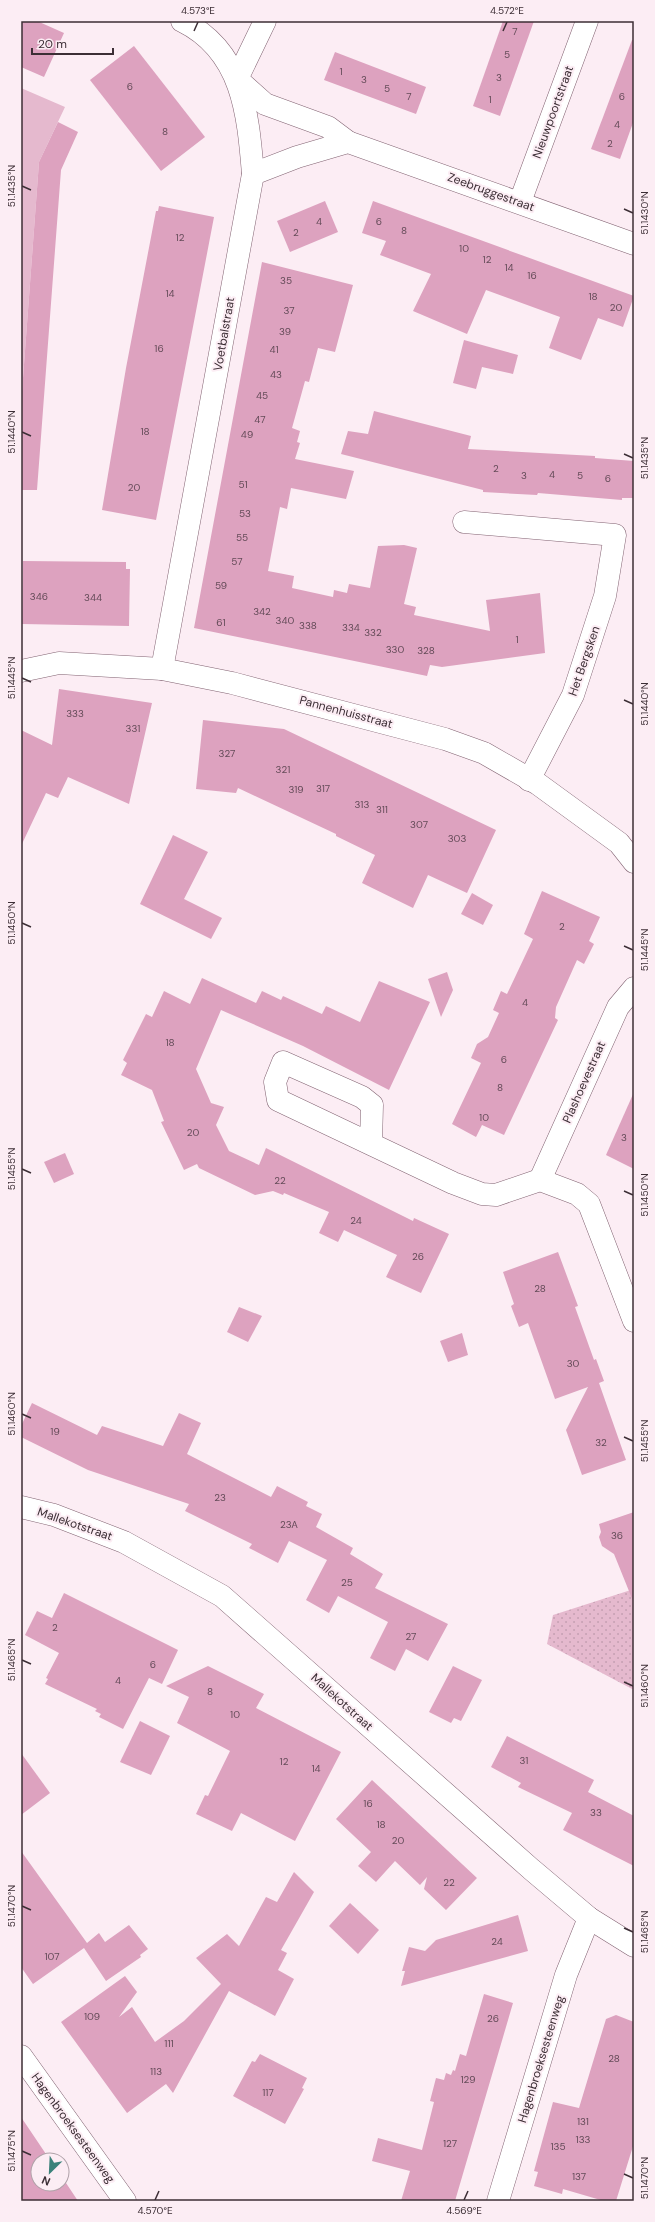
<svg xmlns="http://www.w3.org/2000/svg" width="655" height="2222" font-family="'DM Sans',sans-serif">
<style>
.green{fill:url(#green-dots)}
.pitch{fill:#e5b9ce}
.building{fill:#dda2bf}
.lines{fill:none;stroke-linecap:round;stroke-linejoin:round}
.street-casing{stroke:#826372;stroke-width:23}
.secondary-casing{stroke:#826372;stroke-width:23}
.street{stroke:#fff;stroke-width:22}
.secondary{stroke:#fff;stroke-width:22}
.ticks{fill:none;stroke:#3c2e35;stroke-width:1.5}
.labels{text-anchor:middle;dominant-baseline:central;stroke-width:4;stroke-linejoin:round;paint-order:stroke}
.number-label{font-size:10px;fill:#644b58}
.street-label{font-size:12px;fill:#3c2e35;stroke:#fcedf4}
.neatline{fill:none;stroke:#3c2e35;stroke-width:1.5}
.ticks-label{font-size:10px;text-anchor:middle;fill:#3c2e35}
</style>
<defs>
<pattern id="green-dots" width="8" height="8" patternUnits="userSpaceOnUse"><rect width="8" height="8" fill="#e5b9ce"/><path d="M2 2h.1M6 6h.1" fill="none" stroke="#c59fb2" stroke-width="1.8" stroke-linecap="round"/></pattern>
</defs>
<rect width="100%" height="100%" fill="#fcedf4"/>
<polygon class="green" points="634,1589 634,1690 547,1644 553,1615"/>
<polygon class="pitch" points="21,88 65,107 39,162 21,405"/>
<g class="building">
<polygon points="21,21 37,21 64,33 44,77 21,67"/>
<polygon points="503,21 534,21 500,116 473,106"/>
<polygon points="632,40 634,40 634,120 620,159 591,149"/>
<polygon points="134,46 205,137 161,171 90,80"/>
<polygon points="335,52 426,87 416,114 324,80"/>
<polygon points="58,122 78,132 61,170 37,490 21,490 21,405 39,162"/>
<polygon points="325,201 338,232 290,252 277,221"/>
<polygon points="373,201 634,296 623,327 598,318 581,360 549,348 560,317 486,290 467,334 413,311 431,274 380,255 386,241 362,233"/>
<polygon points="159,206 214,217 156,520 102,510 126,368 156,211 158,211"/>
<polygon points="262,262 353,285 335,352 318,348 309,382 305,381 292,428 300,431 297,442 300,443 295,459 354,471 346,499 291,488 287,509 280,507 268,571 294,576 292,588 333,597 334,590 347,593 349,584 370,588 378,546 404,545 417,548 404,604 416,607 414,615 490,631 486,600 540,593 545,653 442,667 430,665 427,676 194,628"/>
<polygon points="464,340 518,355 513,374 482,367 476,389 453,383"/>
<polygon points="374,411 471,436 468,449 595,456 595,458 634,461 634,498 622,498 622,500 538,493 537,495 483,492 483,490 341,454 348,431 368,434"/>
<polygon points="23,561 126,562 126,569 130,569 129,626 22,624"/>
<polygon points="59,689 152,703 129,804 68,777 58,798 46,793 21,846 21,730 52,745"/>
<polygon points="203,720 284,729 496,830 467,893 428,875 413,908 362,883 375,855 336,836 336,834 238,788 236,793 196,789"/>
<polygon points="173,835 208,852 184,899 222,918 211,939 140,904"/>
<polygon points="542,891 600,917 589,941 594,944 584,964 577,960 556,1007 555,1018 558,1020 504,1135 482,1125 476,1137 452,1124 481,1063 471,1058 477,1044 488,1037 499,1013 493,1010 501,991 507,994 533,939 524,934"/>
<polygon points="472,893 493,905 483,925 461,914"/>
<polygon points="447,972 453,990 441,1017 428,979"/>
<polygon points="202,978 256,1003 262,991 281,1000 283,996 322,1014 326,1006 360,1022 379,981 430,1002 389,1090 303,1046 221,1010 196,1069 211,1103 224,1107 216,1125 229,1151 259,1165 266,1148 413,1221 414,1218 449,1234 421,1293 386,1277 397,1255 344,1230 338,1242 319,1233 329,1212 284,1193 283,1195 273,1191 255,1195 199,1168 197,1164 184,1170 161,1122 164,1121 152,1090 121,1075 127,1063 123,1060 146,1014 152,1017 164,991 190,1004"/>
<polygon points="634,1092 634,1169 606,1155"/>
<polygon points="65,1153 74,1174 54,1183 44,1162"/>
<polygon points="558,1252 578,1306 575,1307 594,1360 596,1359 604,1381 599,1383 626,1460 582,1475 566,1430 588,1387 555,1399 528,1323 519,1327 511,1306 514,1304 503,1272"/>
<polygon points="239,1307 262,1316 248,1342 227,1332"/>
<polygon points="462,1333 468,1355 448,1362 440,1341"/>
<polygon points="32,1403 97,1435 102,1426 163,1446 179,1413 201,1423 187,1454 271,1497 277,1486 308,1502 306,1506 322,1514 316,1527 353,1548 350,1554 383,1574 375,1588 448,1624 428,1661 406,1649 395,1671 370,1658 388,1622 338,1596 329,1613 306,1600 327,1560 289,1541 278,1563 249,1548 252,1544 185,1511 189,1504 88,1470 21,1437 21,1426"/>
<polygon points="634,1512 634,1601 633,1601 614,1554 602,1546 599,1537 601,1532 599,1524"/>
<polygon points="64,1593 178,1650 162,1684 149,1678 123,1729 99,1717 101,1714 95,1711 97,1709 45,1684 48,1679 46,1678 59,1653 25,1635 37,1611 52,1618"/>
<polygon points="208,1666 264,1694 256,1708 341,1752 295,1841 241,1813 232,1831 196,1814 205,1795 208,1796 230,1751 177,1723 189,1697 166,1686"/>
<polygon points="453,1666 482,1680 461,1721 454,1718 451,1723 429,1712"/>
<polygon points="140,1721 170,1736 151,1775 120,1762"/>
<polygon points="507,1736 594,1780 588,1792 634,1816 634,1866 563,1830 572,1813 518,1787 521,1783 491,1767"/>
<polygon points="21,1753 50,1793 21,1815"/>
<polygon points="372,1780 477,1878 446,1910 424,1889 427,1877 420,1885 395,1861 376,1882 358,1866 371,1852 336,1819"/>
<polygon points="21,1851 87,1943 99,1933 105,1942 129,1925 148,1949 140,1955 141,1957 106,1981 84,1948 33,1984 21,1967"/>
<polygon points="294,1872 314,1892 281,1950 287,1953 278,1970 294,1979 275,2016 229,1991 173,2093 166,2084 127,2113 61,2022 125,1976 137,1992 119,2017 132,2007 155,2042 184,2021 221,1984 196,1958 227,1934 239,1946 266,1897 277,1902"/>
<polygon points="350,1903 379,1930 358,1954 329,1926"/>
<polygon points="518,1915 528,1951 401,1986 405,1971 402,1971 409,1947 425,1951 436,1940"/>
<polygon points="484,1994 513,2003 455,2201 401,2201 410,2171 372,2161 378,2138 422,2150 434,2102 430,2101 436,2078 444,2080 446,2073 451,2075 453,2070 455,2071 460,2054 466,2056"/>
<polygon points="616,2015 634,2022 634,2143 616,2201 604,2201 563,2189 562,2194 534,2186 538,2172 534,2171 553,2102 579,2108 606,2019"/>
<polygon points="260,2054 307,2078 302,2088 304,2089 285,2124 233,2096 252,2061 255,2062"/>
<polygon points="21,2117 50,2160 38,2160 38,2184 62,2184 62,2177 78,2201 21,2201"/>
</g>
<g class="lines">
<g class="street-casing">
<g id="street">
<polyline points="265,21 237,79 265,104 328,127 348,142"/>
<polyline points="253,174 297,157 348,142 634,244"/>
<polyline points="520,202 587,21"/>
<polyline points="464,522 615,535 605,596 573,695 529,780"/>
<path d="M 162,669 L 253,174 C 248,114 243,51 182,21"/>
<polyline points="21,671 59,663 162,669 232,683 445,739 484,753 538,784 619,843 634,862"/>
<polyline points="371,1144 372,1105 362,1097 283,1062 275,1082 278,1100 453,1183 482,1194 496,1195 540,1180 577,1194 589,1204 634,1321"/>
<polyline points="540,1180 618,1007 634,988"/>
<polyline points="21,1507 54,1515 124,1542 222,1596 531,1869 589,1918 634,1946"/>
<polyline points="498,2201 566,1975 589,1918"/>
</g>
</g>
<g class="secondary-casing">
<polyline id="secondary" points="21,2056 125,2201"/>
</g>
<use href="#street" class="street"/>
<use href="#secondary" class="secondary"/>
</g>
<path class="ticks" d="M 194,31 L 198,22M 503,31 L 507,22M 22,186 L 31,190M 624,209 L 633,213M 22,432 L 31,436M 624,454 L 633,458M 22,678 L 31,682M 624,700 L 633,704M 22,923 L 31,927M 624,946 L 633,950M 22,1169 L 31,1173M 624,1191 L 633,1195M 22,1414 L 31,1418M 624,1437 L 633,1441M 22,1660 L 31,1664M 624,1682 L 633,1686M 22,1906 L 31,1910M 624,1928 L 633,1932M 22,2151 L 31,2155M 624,2174 L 633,2178M 155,2200 L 159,2191M 464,2200 L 468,2191"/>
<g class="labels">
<g class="number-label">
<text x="515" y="31">7</text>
<text x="507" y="54">5</text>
<text x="341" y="71">1</text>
<text x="499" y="77">3</text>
<text x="364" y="79">3</text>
<text x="130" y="86">6</text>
<text x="387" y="88">5</text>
<text x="409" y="96">7</text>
<text x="622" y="96">6</text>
<text x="490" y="99">1</text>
<text x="617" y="124">4</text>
<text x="165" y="131">8</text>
<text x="610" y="143">2</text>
<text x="319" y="221">4</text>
<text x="379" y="221">6</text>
<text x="404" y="230">8</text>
<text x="296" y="232">2</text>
<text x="180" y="237">12</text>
<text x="464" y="248">10</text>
<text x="487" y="259">12</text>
<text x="509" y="267">14</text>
<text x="532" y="275">16</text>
<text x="286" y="280">35</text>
<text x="170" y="293">14</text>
<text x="593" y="296">18</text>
<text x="616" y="307">20</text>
<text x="289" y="310">37</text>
<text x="285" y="331">39</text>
<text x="159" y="348">16</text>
<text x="274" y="349">41</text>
<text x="276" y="374">43</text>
<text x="262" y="395">45</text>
<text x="260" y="419">47</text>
<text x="145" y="431">18</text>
<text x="247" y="434">49</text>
<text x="496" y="468">2</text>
<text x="552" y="474">4</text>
<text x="524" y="475">3</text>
<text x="580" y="475">5</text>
<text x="608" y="478">6</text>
<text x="243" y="484">51</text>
<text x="134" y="487">20</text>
<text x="245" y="513">53</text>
<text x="242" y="537">55</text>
<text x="237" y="561">57</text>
<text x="221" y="585">59</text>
<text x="39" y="596">346</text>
<text x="93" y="597">344</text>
<text x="262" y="611">342</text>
<text x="285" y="620">340</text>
<text x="221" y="622">61</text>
<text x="308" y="625">338</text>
<text x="351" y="627">334</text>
<text x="373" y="632">332</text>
<text x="517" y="639">1</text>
<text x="395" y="649">330</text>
<text x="426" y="650">328</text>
<text x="75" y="713">333</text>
<text x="133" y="728">331</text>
<text x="227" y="753">327</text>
<text x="283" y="769">321</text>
<text x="323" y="788">317</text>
<text x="296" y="789">319</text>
<text x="362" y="804">313</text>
<text x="382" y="809">311</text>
<text x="419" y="824">307</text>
<text x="457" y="838">303</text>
<text x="562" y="926">2</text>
<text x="525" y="1002">4</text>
<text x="170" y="1042">18</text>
<text x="504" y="1059">6</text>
<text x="500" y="1087">8</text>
<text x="484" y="1117">10</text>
<text x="193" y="1132">20</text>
<text x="624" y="1137">3</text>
<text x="280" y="1180">22</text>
<text x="356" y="1220">24</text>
<text x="418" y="1256">26</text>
<text x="540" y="1288">28</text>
<text x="573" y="1363">30</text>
<text x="55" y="1431">19</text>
<text x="601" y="1442">32</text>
<text x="220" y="1497">23</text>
<text x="289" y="1524">23A</text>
<text x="617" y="1535">36</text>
<text x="347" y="1582">25</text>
<text x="55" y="1627">2</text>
<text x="411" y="1636">27</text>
<text x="153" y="1664">6</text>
<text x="118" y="1680">4</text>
<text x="210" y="1691">8</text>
<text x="235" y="1714">10</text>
<text x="524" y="1760">31</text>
<text x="284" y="1761">12</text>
<text x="316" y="1768">14</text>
<text x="368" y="1803">16</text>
<text x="596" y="1812">33</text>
<text x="381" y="1824">18</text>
<text x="398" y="1840">20</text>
<text x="449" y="1882">22</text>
<text x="497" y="1941">24</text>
<text x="52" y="1956">107</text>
<text x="92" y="2016">109</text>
<text x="493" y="2018">26</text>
<text x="169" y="2043">111</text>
<text x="614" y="2058">28</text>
<text x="156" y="2071">113</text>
<text x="468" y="2079">129</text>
<text x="268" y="2092">117</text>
<text x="583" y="2121">131</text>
<text x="583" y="2139">133</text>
<text x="450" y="2143">127</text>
<text x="558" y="2146">135</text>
<text x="579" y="2176">137</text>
</g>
<g class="street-label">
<text transform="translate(553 112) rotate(-70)">Nieuwpoortstraat</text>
<text transform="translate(491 192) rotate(20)">Zeebruggestraat</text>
<text transform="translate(224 334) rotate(-80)">Voetbalstraat</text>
<text transform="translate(584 661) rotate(-71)">Het Bergsken</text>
<text transform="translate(346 712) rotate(15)">Pannenhuisstraat</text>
<text transform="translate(584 1082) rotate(-66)">Plashoevestraat</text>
<text transform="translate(75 1524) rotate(19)">Mallekotstraat</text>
<text transform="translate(342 1702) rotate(42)">Mallekotstraat</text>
<text transform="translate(541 2059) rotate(-73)">Hagenbroeksesteenweg</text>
<text transform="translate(73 2128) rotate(54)">Hagenbroeksesteenweg</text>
</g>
</g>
<rect width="655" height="2222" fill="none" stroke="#fcedf4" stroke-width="44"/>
<g transform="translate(50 2172) rotate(204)"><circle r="19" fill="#fcedf4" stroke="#afa1a8"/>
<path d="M0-3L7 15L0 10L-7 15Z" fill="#3b827a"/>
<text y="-6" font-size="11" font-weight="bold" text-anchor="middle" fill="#3c2e35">N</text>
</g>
<path d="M32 48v6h81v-6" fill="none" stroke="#3c2e35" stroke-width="2"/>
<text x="38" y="48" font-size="12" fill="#3c2e35" stroke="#fcedf4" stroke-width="3" paint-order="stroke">20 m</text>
<rect x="22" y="22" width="611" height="2178" class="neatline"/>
<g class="ticks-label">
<text x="198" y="14">4.573°E</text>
<text x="507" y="14">4.572°E</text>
<text transform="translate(11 186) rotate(-90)" y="4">51.1435°N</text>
<text transform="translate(644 213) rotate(-90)" y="4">51.1430°N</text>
<text transform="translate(11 432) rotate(-90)" y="4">51.1440°N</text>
<text transform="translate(644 458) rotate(-90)" y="4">51.1435°N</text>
<text transform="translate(11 678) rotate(-90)" y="4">51.1445°N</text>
<text transform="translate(644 704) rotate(-90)" y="4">51.1440°N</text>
<text transform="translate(11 923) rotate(-90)" y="4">51.1450°N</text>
<text transform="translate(644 950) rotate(-90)" y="4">51.1445°N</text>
<text transform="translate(11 1169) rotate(-90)" y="4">51.1455°N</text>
<text transform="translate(644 1195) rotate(-90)" y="4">51.1450°N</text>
<text transform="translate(11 1414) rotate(-90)" y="4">51.1460°N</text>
<text transform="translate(644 1441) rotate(-90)" y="4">51.1455°N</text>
<text transform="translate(11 1660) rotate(-90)" y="4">51.1465°N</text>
<text transform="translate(644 1686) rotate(-90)" y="4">51.1460°N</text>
<text transform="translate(11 1906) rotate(-90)" y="4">51.1470°N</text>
<text transform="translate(644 1932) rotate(-90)" y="4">51.1465°N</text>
<text transform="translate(11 2151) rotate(-90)" y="4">51.1475°N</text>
<text transform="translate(644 2178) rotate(-90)" y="4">51.1470°N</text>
<text x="155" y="2214">4.570°E</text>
<text x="464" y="2214">4.569°E</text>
</g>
</svg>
